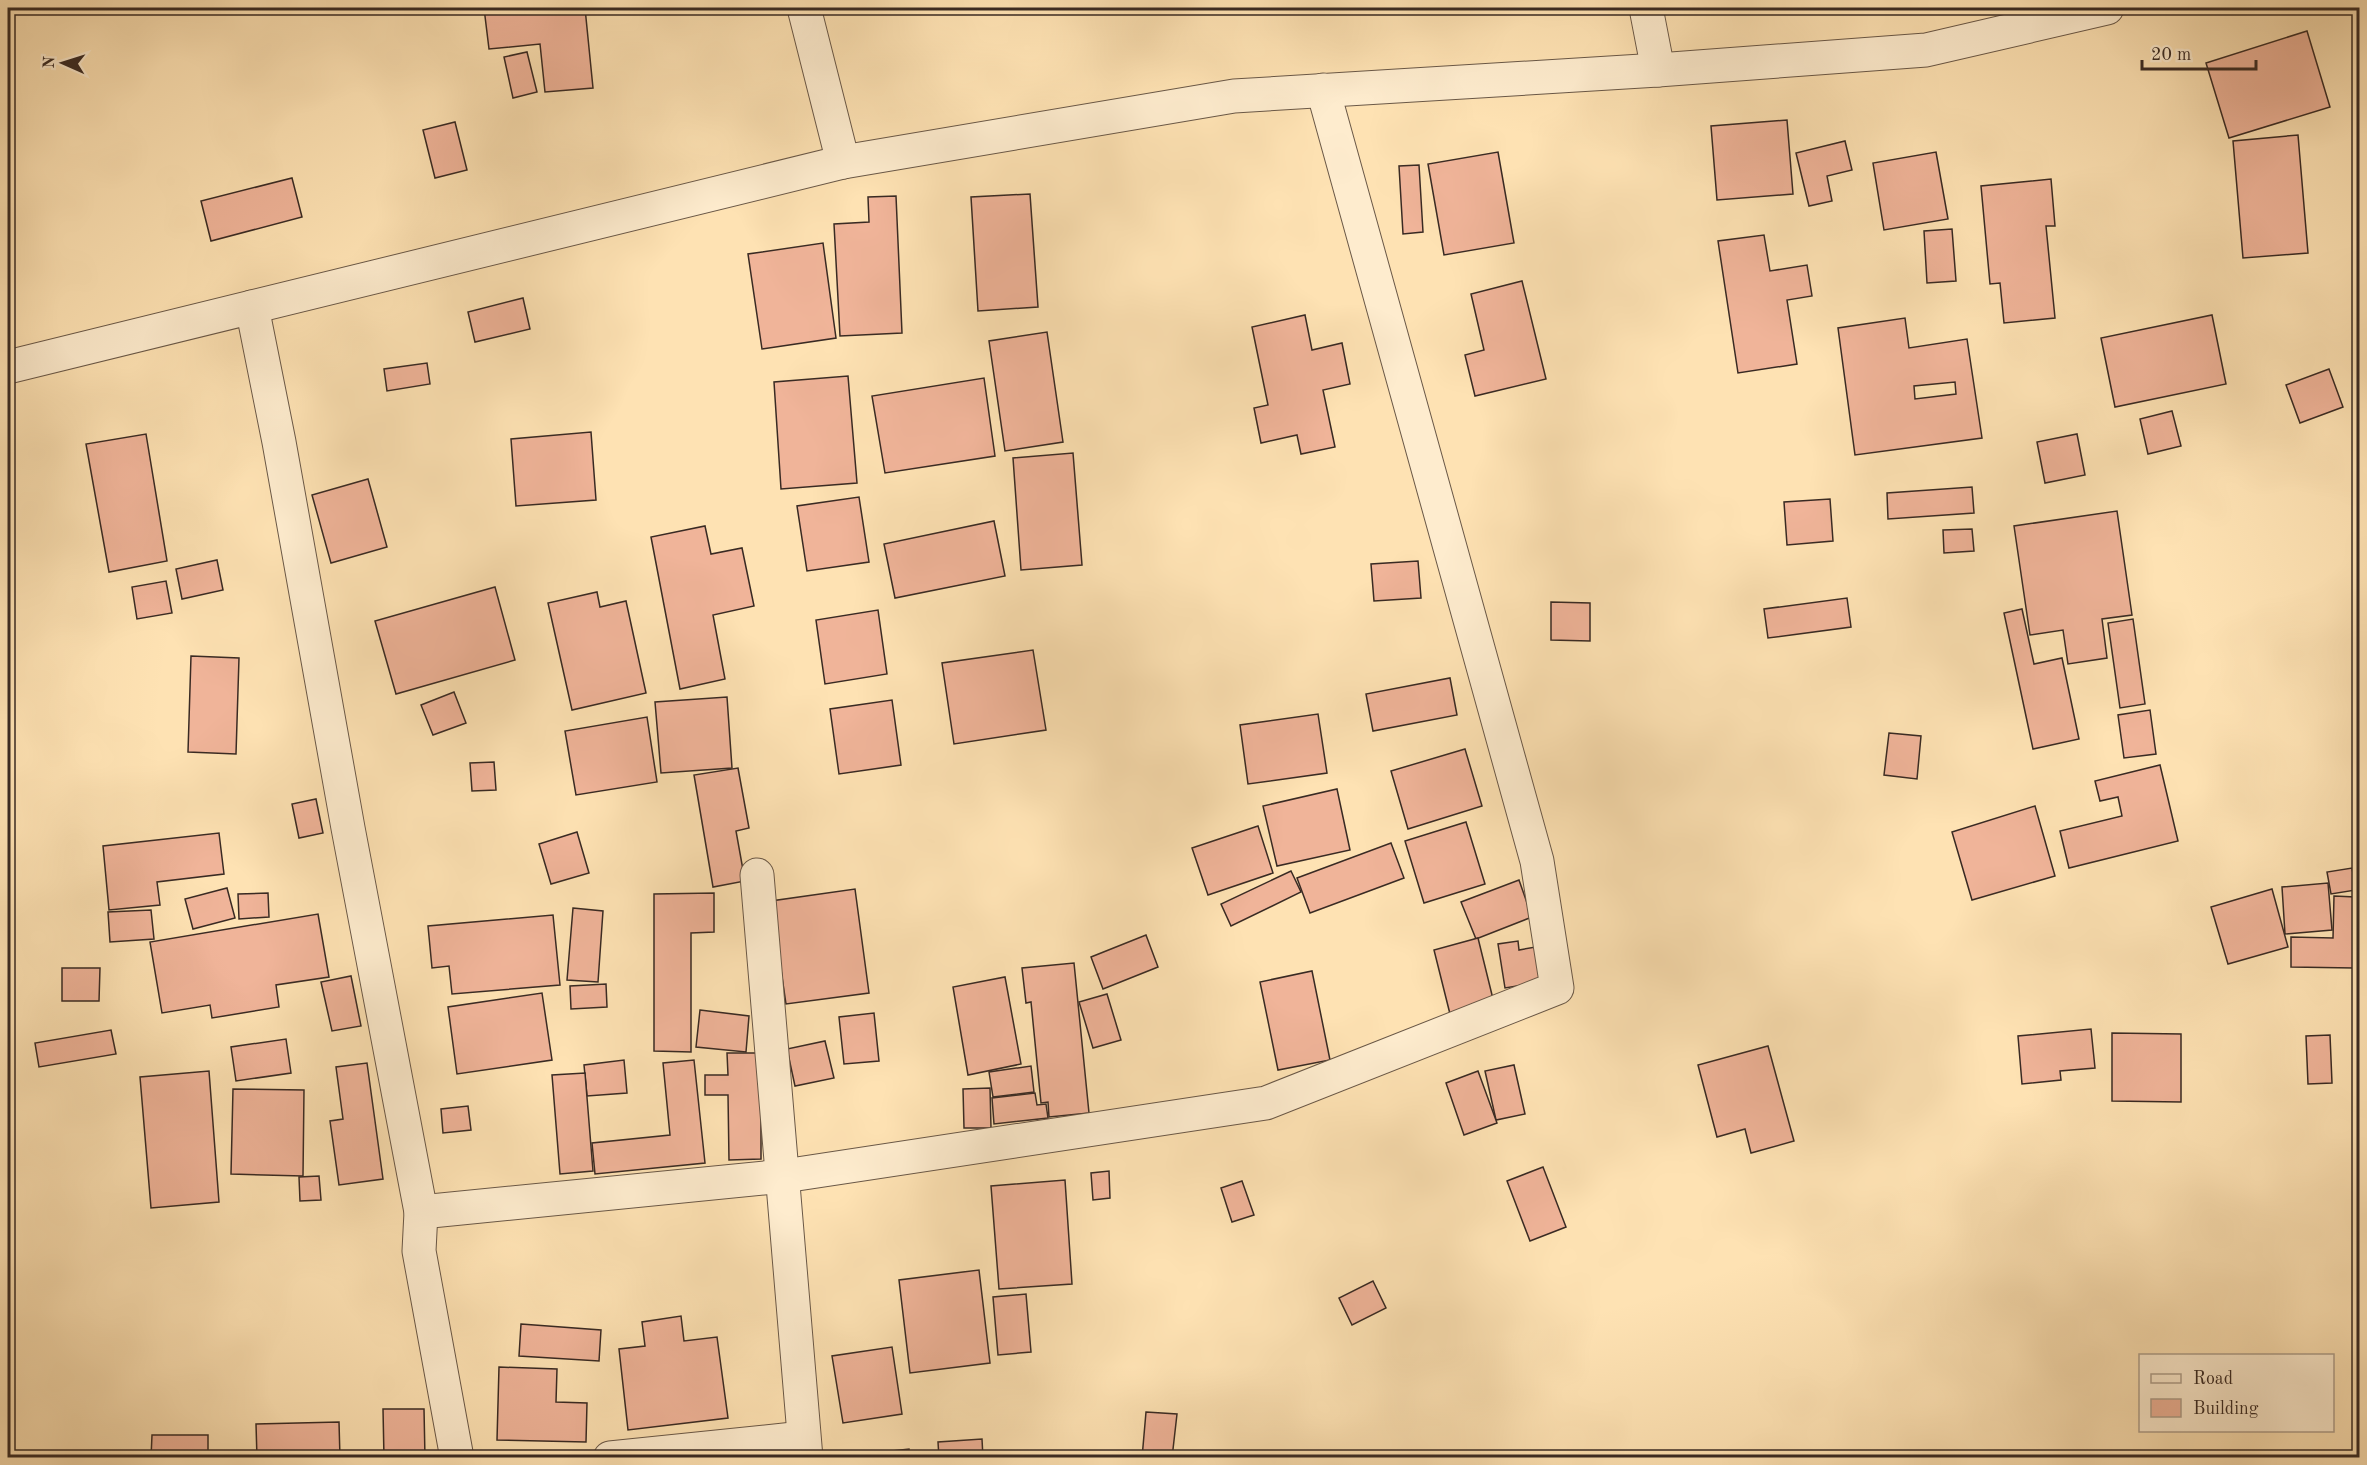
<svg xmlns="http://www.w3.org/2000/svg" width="2367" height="1465" font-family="'Old Standard TT',serif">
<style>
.building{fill:#f0b499;stroke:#392a23;stroke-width:1.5;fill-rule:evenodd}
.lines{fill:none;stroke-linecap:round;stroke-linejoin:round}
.minor-casing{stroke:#6a5847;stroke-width:35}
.minor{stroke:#feecce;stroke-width:33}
</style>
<rect width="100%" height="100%" fill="#fee2b3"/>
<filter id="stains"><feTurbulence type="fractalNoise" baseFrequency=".00333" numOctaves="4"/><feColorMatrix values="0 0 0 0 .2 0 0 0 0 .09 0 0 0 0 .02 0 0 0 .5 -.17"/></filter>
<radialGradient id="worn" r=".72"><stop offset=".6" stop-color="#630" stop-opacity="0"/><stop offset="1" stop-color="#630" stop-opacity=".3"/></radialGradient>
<g class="building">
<polygon points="484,8 585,8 593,88 545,92 540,44 489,49"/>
<polygon points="2307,31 2330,107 2229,138 2206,63"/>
<polygon points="527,52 537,92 513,98 504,57"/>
<polygon points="1787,120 1793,194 1717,200 1711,126"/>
<polygon points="455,122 467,170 435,178 423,130"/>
<polygon points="2298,135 2308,253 2243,258 2233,141"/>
<polygon points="1845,141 1852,170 1827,176 1832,201 1809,206 1796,153"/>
<polygon points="1498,152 1514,243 1444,255 1428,164"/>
<polygon points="1936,152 1948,219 1884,230 1873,163"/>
<polygon points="1419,165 1423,232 1403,234 1399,166"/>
<polygon points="292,178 302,217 211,241 201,201"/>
<polygon points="2051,179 2055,226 2046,226 2055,318 2004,323 2000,283 1990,284 1981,186"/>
<polygon points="1030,194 1038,307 978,311 971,197"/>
<polygon points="896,196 902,333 840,336 834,224 869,222 868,197"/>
<polygon points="1952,229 1956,281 1927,283 1924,231"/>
<polygon points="1764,235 1770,271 1807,265 1812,296 1787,300 1797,364 1738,373 1718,241"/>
<polygon points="823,243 836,338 762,349 748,254"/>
<polygon points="1522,281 1546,379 1475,396 1465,355 1484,350 1471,294"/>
<polygon points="523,298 530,329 475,342 468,312"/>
<polygon points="1305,315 1312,350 1342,343 1350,384 1323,390 1335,447 1301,454 1297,435 1261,443 1254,408 1268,405 1252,327"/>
<polygon points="2212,315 2226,384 2115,407 2101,338"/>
<path d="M 1905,318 L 1909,348 L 1967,339 L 1982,438 L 1855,455 L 1838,328 ZM 1955,382 L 1956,394 L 1915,399 L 1914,386 Z"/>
<polygon points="1047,332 1063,442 1005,451 989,341"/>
<polygon points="427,363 430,384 387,391 384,369"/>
<polygon points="2329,369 2343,407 2300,423 2286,385"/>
<polygon points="848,376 857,483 781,489 774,382"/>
<polygon points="984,378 995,456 885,473 872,396"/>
<polygon points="2172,411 2181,446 2148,454 2140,419"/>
<polygon points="591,432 596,500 516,506 511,439"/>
<polygon points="146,434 167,561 109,572 86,444"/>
<polygon points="2077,434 2085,475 2045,483 2037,442"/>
<polygon points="1073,453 1082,565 1021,570 1013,458"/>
<polygon points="368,479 387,547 331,563 312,495"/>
<polygon points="1972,487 1974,513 1888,519 1887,493"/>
<polygon points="859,497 869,562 807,571 797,506"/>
<polygon points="1830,499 1833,541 1787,545 1784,502"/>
<polygon points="2117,511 2132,615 2102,619 2107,658 2068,664 2063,630 2030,635 2014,526"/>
<polygon points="994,521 1005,576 895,598 884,544"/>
<polygon points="705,526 711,554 742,548 754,606 713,615 725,679 680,689 651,537"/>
<polygon points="1972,529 1974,551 1944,553 1943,530"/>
<polygon points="217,560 223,590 182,599 176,569"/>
<polygon points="1418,561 1421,598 1374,601 1371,564"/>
<polygon points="166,581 172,613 137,619 132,587"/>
<polygon points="495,587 515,660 396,694 375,621"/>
<polygon points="597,592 600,607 626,601 646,693 572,710 548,603"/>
<polygon points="1847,598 1851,627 1768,638 1764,609"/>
<polygon points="1551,602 1590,603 1590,641 1551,640"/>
<polygon points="2022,609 2034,664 2062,658 2079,739 2033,749 2004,613"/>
<polygon points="878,610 887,674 825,684 816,620"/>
<polygon points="2133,619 2145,704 2120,708 2108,623"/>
<polygon points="1033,650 1046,730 954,744 942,663"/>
<polygon points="191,656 239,658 236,754 188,752"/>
<polygon points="1450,678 1457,715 1373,731 1366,694"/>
<polygon points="454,692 466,723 433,735 421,705"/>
<polygon points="727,697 732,768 661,773 655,702"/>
<polygon points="892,700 901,765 839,774 830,709"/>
<polygon points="2150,710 2156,754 2124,758 2118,715"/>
<polygon points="1318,714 1327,773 1248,784 1240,725"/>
<polygon points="647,717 657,782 576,795 565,731"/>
<polygon points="1889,733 1921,736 1917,779 1884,775"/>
<polygon points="1465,749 1482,806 1408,829 1391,771"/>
<polygon points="494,762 496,790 472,791 470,763"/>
<polygon points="2160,765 2178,841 2069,868 2060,831 2122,816 2118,797 2100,801 2095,781"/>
<polygon points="738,768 749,828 736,831 745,881 713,887 694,775"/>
<polygon points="1337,789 1350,850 1277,866 1263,806"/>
<polygon points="316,799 323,833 299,838 292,804"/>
<polygon points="2035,806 2055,876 1972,900 1952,832"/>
<polygon points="1466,822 1485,884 1424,903 1405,841"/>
<polygon points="1258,826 1273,873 1208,895 1192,848"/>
<polygon points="577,832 589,873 551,884 539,844"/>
<polygon points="219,833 224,874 157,882 160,905 109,910 103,846"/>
<polygon points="1391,843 1404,878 1310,913 1297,878"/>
<polygon points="2352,868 2356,890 2331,894 2327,872"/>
<polygon points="1291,871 1301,892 1231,926 1221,904"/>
<polygon points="1519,880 1532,917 1476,939 1461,902"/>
<polygon points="2328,883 2332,930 2285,934 2282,887"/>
<polygon points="227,888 235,918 193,929 185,899"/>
<polygon points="855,889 869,993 786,1004 771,901"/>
<polygon points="2272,889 2288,947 2228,964 2211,907"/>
<polygon points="268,893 269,917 239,919 238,894"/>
<polygon points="714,893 714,932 691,933 691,1052 654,1051 654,894"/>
<polygon points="2334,896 2355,897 2354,968 2291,967 2291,937 2333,938"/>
<polygon points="573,908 603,911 598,982 567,980"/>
<polygon points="151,910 154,939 110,942 108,912"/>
<polygon points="318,914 329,977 276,985 279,1007 212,1018 210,1005 162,1013 150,942"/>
<polygon points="553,915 560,985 452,994 449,966 432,968 428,926"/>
<polygon points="1146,935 1158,967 1103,989 1091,957"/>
<polygon points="1478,938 1494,1003 1450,1014 1434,950"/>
<polygon points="1518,941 1519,950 1547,945 1553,980 1505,988 1498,944"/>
<polygon points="1074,963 1089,1113 1049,1117 1048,1102 1041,1103 1031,1002 1026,1003 1022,968"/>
<polygon points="62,968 100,968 99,1001 62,1001"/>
<polygon points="1312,971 1330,1060 1278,1070 1260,982"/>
<polygon points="351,976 361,1026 332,1031 321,982"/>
<polygon points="1005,977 1021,1064 968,1075 953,987"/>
<polygon points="606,984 607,1007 571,1009 570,986"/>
<polygon points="542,993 552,1060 457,1074 448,1007"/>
<polygon points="1107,994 1121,1040 1093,1048 1079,1002"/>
<polygon points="700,1010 749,1016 746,1052 696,1047"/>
<polygon points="874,1013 879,1061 844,1064 839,1017"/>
<polygon points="2091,1029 2095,1068 2060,1071 2061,1080 2022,1084 2018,1036"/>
<polygon points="111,1030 116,1054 39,1067 35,1043"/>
<polygon points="2112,1033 2181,1034 2181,1102 2112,1101"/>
<polygon points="2330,1035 2332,1083 2308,1084 2306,1036"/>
<polygon points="286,1039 291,1073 236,1081 231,1047"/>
<polygon points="825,1041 834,1078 795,1086 787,1049"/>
<polygon points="1768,1046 1794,1141 1751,1153 1745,1129 1717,1137 1698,1065"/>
<polygon points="727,1053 761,1053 761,1159 729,1160 728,1095 705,1095 705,1075 728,1075"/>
<polygon points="624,1060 627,1093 587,1096 584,1065"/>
<polygon points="694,1060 705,1163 595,1174 592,1143 670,1135 663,1063"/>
<polygon points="367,1063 383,1179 339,1185 330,1121 343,1119 336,1067"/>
<polygon points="1514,1065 1525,1114 1496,1120 1485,1071"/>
<polygon points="1031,1066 1034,1092 993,1097 989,1072"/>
<polygon points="209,1071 219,1202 151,1208 140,1077"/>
<polygon points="1478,1071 1497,1123 1464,1135 1446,1083"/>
<polygon points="585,1073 593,1171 560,1174 552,1075"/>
<polygon points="990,1088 991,1128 964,1128 963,1089"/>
<polygon points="233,1089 304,1090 303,1176 231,1174"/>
<polygon points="1035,1093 1037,1105 1046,1104 1048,1118 994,1124 992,1098"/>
<polygon points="468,1106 471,1130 443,1133 441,1109"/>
<polygon points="1543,1167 1566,1227 1530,1241 1507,1181"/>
<polygon points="1109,1171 1110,1198 1093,1200 1091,1173"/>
<polygon points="319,1176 321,1200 300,1201 299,1177"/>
<polygon points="1065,1180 1072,1284 999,1289 991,1186"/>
<polygon points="1242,1181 1254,1215 1232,1222 1221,1188"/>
<polygon points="979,1270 990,1363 910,1373 899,1280"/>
<polygon points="1373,1281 1386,1308 1352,1325 1339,1298"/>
<polygon points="1026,1294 1031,1352 998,1355 993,1297"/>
<polygon points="681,1316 684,1341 717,1337 728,1418 628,1430 619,1349 645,1346 642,1322"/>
<polygon points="521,1324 601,1330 599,1361 519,1356"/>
<polygon points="892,1347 902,1414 843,1423 832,1356"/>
<polygon points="499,1367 557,1369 556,1402 587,1403 586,1442 497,1440"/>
<polygon points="383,1409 424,1409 425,1458 384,1458"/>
<polygon points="1146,1412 1177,1414 1172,1458 1142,1458"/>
<polygon points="339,1422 340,1458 257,1458 256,1424"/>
<polygon points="152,1435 208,1435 208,1458 151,1458"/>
<polygon points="982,1439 983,1458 939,1458 938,1442"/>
<polygon points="909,1449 910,1458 856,1458 856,1455"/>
</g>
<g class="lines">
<g class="minor-casing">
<g id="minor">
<polyline points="804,8 843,162"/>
<polyline points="1646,8 1658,70"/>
<polyline points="252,307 279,442 348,828 421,1212 419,1251 457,1458"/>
<polyline points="8,367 843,162 1234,96 1658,70 1926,50 2107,8"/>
<polyline points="757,875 806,1458"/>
<polyline points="421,1212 784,1176 1266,1103 1557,988 1537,861 1323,90"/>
<polyline points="610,1458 803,1438"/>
</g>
</g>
<use href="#minor" class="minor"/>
</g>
<rect width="2367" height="1465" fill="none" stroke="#fee2b3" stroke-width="30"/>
<rect x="9" y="9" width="2349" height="1447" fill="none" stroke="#392a23" stroke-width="3"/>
<rect x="15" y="15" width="2337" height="1435" fill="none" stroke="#392a23" stroke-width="1.5"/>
<rect x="2139" y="1354" width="195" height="78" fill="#feecce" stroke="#af9e8a" stroke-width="1.5"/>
<rect x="2151" y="1374" width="30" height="9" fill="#feecce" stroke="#af9e8a" stroke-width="1.5"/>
<text x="2193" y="1384" font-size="18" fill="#392a23">Road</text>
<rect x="2151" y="1399" width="30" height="18" fill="#f0b499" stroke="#af9e8a" stroke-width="1.5"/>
<text x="2193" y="1414" font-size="18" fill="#392a23">Building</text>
<g transform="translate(63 63) rotate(273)" stroke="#feecce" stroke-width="4.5" paint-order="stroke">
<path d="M0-4.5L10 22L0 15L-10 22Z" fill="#392a23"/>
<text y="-9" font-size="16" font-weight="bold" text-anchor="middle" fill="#392a23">N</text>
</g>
<path d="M2142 60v9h114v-9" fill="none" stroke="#392a23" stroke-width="3"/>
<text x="2151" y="60" font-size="18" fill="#392a23" stroke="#feecce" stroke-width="4.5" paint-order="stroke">20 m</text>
<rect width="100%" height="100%" filter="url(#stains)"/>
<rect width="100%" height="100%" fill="url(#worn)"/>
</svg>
